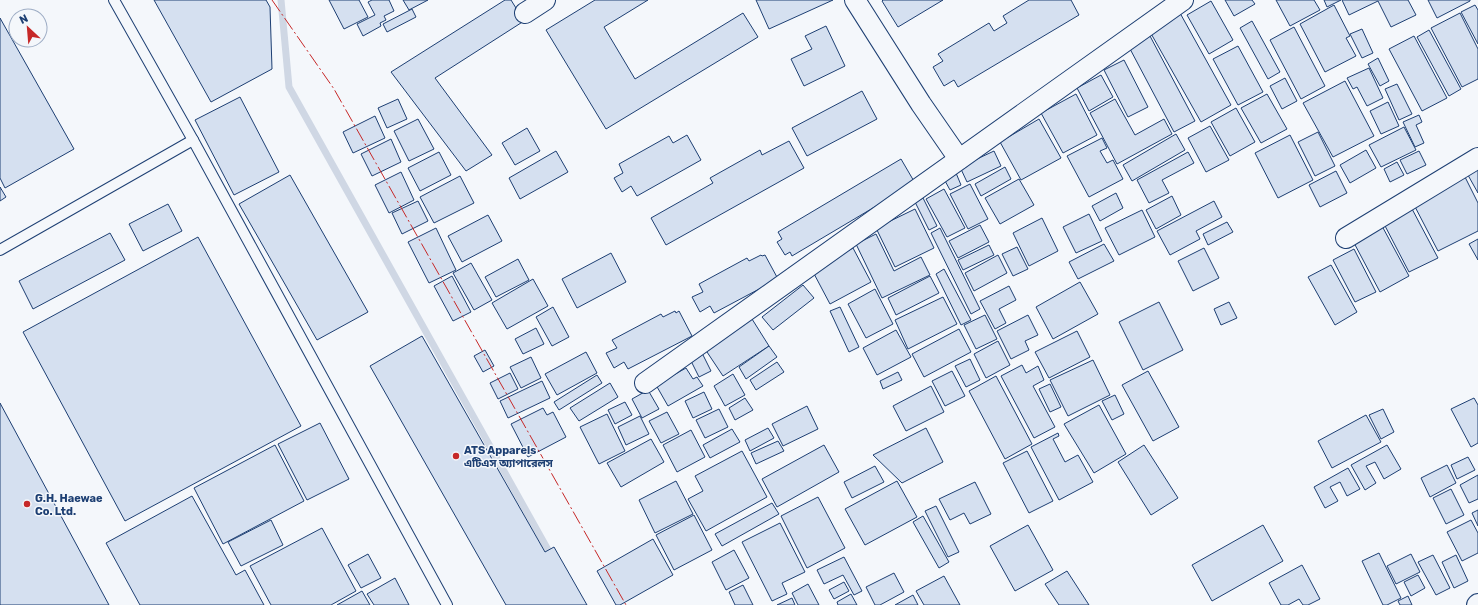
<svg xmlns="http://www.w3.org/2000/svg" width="1478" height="605" font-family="Rubik,'Noto Sans Bengali',sans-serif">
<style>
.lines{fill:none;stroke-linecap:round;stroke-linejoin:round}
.stream{stroke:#cfd7e4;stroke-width:7}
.building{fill:#d5e0f0;stroke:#1d3f73}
.service-casing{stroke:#1d3f73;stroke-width:12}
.minor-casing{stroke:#1d3f73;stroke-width:22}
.service{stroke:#f4f7fb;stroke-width:10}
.minor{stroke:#f4f7fb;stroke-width:20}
.power{stroke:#c62828;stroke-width:1;stroke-dasharray:14 3 2 3;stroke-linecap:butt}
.poi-dot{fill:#c62828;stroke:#f4f7fb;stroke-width:1.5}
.labels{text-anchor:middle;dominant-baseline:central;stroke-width:3;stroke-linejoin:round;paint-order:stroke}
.poi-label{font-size:11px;font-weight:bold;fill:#1d3f73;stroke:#f4f7fb;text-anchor:start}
</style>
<rect width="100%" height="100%" fill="#f4f7fb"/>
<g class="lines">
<polyline class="stream" points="281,0 289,87 552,557"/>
</g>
<g class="building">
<polygon points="154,0 266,0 270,7 272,69 211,102"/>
<polygon points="329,0 359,0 368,17 344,29"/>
<polygon points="372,0 389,0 394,11 384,16 386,20 380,23 381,26 363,36 357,24 375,15 368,2"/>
<polygon points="403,0 428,0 409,10"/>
<polygon points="505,0 511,0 524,21 435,78 492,155 466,171 391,72"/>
<polygon points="595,0 648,0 604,27 635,79 743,13 758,37 606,129 546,30"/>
<polygon points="756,0 833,0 769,29"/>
<polygon points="883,0 943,0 898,27 882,1"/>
<polygon points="1029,0 1071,0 1079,15 958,87 954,80 944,86 933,67 943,61 938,54 989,23 994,31 1007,23 1003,16"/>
<polygon points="1225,0 1252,0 1255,4 1234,16"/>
<polygon points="1276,0 1314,0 1320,10 1290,26"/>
<polygon points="1324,0 1341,0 1327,7"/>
<polygon points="1342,0 1408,0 1416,15 1391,27 1378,1 1349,15"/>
<polygon points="1428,0 1470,0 1470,1 1437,18"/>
<polygon points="1211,1 1233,40 1209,54 1187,15"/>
<polygon points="1334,5 1350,36 1346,38 1356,56 1325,72 1300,24"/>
<polygon points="1475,5 1478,10 1478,44 1461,12"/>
<polygon points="412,9 416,17 387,32 383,24"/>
<polygon points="1180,13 1231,105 1201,122 1149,30"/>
<polygon points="1460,13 1478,49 1478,79 1462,87 1431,28"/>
<polygon points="0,18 74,149 5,188 0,178"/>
<polygon points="1252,21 1280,72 1268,79 1240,28"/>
<polygon points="826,26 845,66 804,86 791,59 812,49 805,36"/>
<polygon points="1294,27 1325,86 1301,99 1270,40"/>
<polygon points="1362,29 1373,53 1362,58 1350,34"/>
<polygon points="1429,30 1461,89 1449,96 1417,37"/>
<polygon points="1150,36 1195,121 1174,132 1129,47"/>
<polygon points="1414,36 1447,98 1422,111 1389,49"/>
<polygon points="1238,46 1263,92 1238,105 1213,59"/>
<polygon points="1378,58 1389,81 1380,86 1368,64"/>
<polygon points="1124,60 1148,107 1128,117 1104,70"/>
<polygon points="1369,68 1383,98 1367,106 1357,87 1353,89 1347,78"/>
<polygon points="1101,75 1113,97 1089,111 1077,88"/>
<polygon points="1285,78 1297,101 1282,109 1270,86"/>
<polygon points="1345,81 1374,136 1333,157 1303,103"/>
<polygon points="1397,84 1412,114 1399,120 1385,89"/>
<polygon points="862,91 877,119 807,156 792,128"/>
<polygon points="1076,94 1097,135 1063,153 1041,113"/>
<polygon points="1267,94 1287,129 1261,143 1241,108"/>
<polygon points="240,97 279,172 234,195 195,120"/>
<polygon points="398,99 407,119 387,128 378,108"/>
<polygon points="1115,99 1135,135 1164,119 1172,134 1117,164 1090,113"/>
<polygon points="1388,102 1399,126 1381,134 1370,111"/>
<polygon points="1236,108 1255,142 1230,156 1211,122"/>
<polygon points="1419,115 1422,122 1416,125 1424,143 1415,147 1403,122"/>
<polygon points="375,116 385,138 353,153 343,132"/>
<polygon points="418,119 434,149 409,161 394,131"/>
<polygon points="1039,119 1061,158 1021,180 1000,142"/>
<polygon points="1210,126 1229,160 1206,172 1188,138"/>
<polygon points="1404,127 1416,150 1381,167 1369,145"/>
<polygon points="527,128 540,151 515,165 502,143"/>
<polygon points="1318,132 1335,166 1315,176 1298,142"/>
<polygon points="1176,134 1185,150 1132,181 1123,165"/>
<polygon points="687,135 701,160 637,196 631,186 622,192 614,178 623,173 619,164 669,136 673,143"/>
<polygon points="1290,135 1313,180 1278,198 1255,153"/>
<polygon points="1102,138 1107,148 1100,151 1107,163 1113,160 1123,179 1089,197 1067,156"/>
<polygon points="391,139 401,162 372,176 361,154"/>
<polygon points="789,141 804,168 666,245 651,218 713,183 710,178 760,150 762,155"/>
<polygon points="1366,150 1376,168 1350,183 1340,165"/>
<polygon points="556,151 568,172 520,199 509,178"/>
<polygon points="994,151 1001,166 967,182 960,167"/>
<polygon points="1419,151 1426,165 1407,174 1400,160"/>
<polygon points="439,152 451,175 420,191 408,168"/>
<polygon points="1188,152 1194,163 1162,180 1169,193 1149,203 1137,180"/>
<polygon points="901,159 915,183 792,256 790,252 785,255 777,242 782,239 778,232"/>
<polygon points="1478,160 1478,193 1464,168"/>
<polygon points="1397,162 1404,175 1390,182 1384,169"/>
<polygon points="1005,167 1011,179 981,196 975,184"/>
<polygon points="1336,171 1347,193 1320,207 1309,185"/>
<polygon points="401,172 414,200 389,213 375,185"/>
<polygon points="956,173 961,185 950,190 944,179"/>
<polygon points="290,175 368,312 317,340 239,204"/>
<polygon points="1464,175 1478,203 1478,231 1438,251 1412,201"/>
<polygon points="460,176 474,203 434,223 420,197"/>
<polygon points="1019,179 1034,205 1000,224 985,198"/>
<polygon points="970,184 988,219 968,229 950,194"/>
<polygon points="0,187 6,197 0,201"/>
<polygon points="944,189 965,228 947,237 926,199"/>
<polygon points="1116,193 1123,208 1100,221 1092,206"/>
<polygon points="1172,196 1181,215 1156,229 1146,210"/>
<polygon points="923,198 937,226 929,230 915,202"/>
<polygon points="418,201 428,221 402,234 392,213"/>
<polygon points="1214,201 1222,217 1196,231 1200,239 1170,255 1157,231"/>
<polygon points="168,204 182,231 143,251 129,224"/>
<polygon points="1411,207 1438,258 1409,272 1383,222"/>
<polygon points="915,209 934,248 895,267 876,228"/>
<polygon points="1142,210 1155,237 1119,255 1105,228"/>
<polygon points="1089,214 1102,241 1076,253 1063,227"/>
<polygon points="488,215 502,241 462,262 448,236"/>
<polygon points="1042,218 1058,251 1029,266 1013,233"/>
<polygon points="1227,222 1233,232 1208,245 1203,234"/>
<polygon points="980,225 989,242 958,258 949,241"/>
<polygon points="1382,226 1409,276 1380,292 1353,241"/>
<polygon points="436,228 456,270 429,283 408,242"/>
<polygon points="940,228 980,309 971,314 931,233"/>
<polygon points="110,233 125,260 33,309 19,281"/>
<polygon points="876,234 894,271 921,257 930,275 882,298 856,244"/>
<polygon points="198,237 301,426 125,521 23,332"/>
<polygon points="1478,239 1478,260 1469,244"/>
<polygon points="1104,244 1114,261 1078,279 1069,262"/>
<polygon points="989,245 994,255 963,270 958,260"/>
<polygon points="1017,247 1028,269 1013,276 1002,254"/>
<polygon points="853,248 871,282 830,304 812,270"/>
<polygon points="1204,248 1219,278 1193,291 1178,261"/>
<polygon points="1354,249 1376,292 1355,302 1333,260"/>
<polygon points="611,253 626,282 577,308 562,279"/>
<polygon points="761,255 762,256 765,255 778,279 714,313 710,306 700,312 692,297 703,292 699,284 747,258 749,261"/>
<polygon points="998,255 1007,273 974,291 965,273"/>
<polygon points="518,259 529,280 496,297 485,277"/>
<polygon points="471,263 492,300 474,310 453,273"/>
<polygon points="1331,265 1357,312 1335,325 1308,277"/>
<polygon points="944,269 971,320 961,325 936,274"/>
<polygon points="452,276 471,312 453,321 434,286"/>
<polygon points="930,276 939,293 896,315 888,298"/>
<polygon points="533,279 548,306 507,329 492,303"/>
<polygon points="1080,282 1098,314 1053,339 1036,307"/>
<polygon points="803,285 814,298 773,330 762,317"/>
<polygon points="1009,286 1016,300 999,309 1006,323 995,329 980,301"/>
<polygon points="875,289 893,324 866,338 848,304"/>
<polygon points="943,297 957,324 908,349 895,320"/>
<polygon points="1159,302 1183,350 1143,370 1119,322"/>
<polygon points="1229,302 1237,318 1221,325 1214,309"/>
<polygon points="553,307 569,337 552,346 536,317"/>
<polygon points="840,307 859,347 849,352 830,311"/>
<polygon points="675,311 676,313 679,311 692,336 628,369 624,362 614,368 606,353 617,348 612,340 661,314 663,317"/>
<polygon points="985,315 997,339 976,349 964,325"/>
<polygon points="1028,315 1038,335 1025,341 1029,350 1011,359 997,331"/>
<polygon points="752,319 769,346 723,376 705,349"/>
<polygon points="536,328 544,344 523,354 515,339"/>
<polygon points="959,329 971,352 924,377 912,354"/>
<polygon points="896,330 911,357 877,375 863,348"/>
<polygon points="1077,331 1090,357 1049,378 1035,352"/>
<polygon points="422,336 545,552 554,547 587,605 506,605 370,366"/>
<polygon points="998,341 1010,365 986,378 974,354"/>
<polygon points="769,346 777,357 746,379 739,367"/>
<polygon points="485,350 494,366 483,372 474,356"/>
<polygon points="586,352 597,373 557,395 545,374"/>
<polygon points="702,353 711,371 699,377 690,359"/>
<polygon points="531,357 541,378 521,388 510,367"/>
<polygon points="970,359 980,380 966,387 955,366"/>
<polygon points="1093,360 1110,395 1068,416 1050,380"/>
<polygon points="777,362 784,372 756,390 750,380"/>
<polygon points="1022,365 1026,373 1038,366 1044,380 1033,386 1055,427 1034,438 1001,376"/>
<polygon points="686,368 693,379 697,377 703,386 668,406 656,385"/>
<polygon points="952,371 965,396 945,406 932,381"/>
<polygon points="1148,371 1179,427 1153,441 1122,385"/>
<polygon points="898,372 902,380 883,389 880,381"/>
<polygon points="510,373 518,389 498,399 490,383"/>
<polygon points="733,374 745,395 725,406 714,386"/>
<polygon points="597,375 602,383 559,410 554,402"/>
<polygon points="996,376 1032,444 1005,459 969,391"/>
<polygon points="542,381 550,398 508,418 500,401"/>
<polygon points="610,383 618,397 579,421 570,408"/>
<polygon points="1050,384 1061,407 1050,412 1039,389"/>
<polygon points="931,386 944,412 906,431 893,406"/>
<polygon points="648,390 659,409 642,418 632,399"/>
<polygon points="704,392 712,409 693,418 685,401"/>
<polygon points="1115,395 1124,414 1112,420 1102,401"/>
<polygon points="745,398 753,410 735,420 729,408"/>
<polygon points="1474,398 1478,405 1478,443 1471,447 1451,409"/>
<polygon points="625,402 632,415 615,424 608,410"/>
<polygon points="0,403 109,605 0,605"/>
<polygon points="1099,405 1126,454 1094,473 1064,424"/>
<polygon points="807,406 818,429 783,446 772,424"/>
<polygon points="543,408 547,415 553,412 566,437 528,457 511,424"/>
<polygon points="719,409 728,427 705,438 696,420"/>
<polygon points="1383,409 1394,432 1381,439 1369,415"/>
<polygon points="667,412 679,434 661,443 649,421"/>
<polygon points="607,414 625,451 599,464 580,427"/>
<polygon points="1366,415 1381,442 1332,468 1318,441"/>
<polygon points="640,416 649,434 626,445 618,427"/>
<polygon points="320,423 349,479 307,500 278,444"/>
<polygon points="768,428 774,438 750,451 745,440"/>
<polygon points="926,428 943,462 902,483 873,455"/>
<polygon points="732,429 740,442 710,458 703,445"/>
<polygon points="691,430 705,457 677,472 663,445"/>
<polygon points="1058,433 1059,436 1053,439 1065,462 1078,455 1093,482 1059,500 1031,447"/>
<polygon points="651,439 664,462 621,487 607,463"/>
<polygon points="778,441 784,451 756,464 751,453"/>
<polygon points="275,445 304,501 223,544 194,488"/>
<polygon points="824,445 839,472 777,507 762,479"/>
<polygon points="1144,445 1178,498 1151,515 1118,462"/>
<polygon points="1387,445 1401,469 1384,479 1375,462 1366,466 1376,483 1365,490 1351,465"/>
<polygon points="742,451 767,497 706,531 688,499 703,491 695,476"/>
<polygon points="1027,451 1053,501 1029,513 1003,463"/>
<polygon points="1468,457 1475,470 1457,479 1451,465"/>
<polygon points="1447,465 1456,483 1430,497 1421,478"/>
<polygon points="875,466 884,482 852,498 844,482"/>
<polygon points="1348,468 1360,489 1347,496 1340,482 1330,487 1338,501 1325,508 1314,487"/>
<polygon points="1478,475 1478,499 1469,503 1460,485"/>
<polygon points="676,481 693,514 655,533 639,500"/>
<polygon points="897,481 917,517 865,545 845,509"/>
<polygon points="975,482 991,514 970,524 964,513 950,520 939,499"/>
<polygon points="1451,489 1464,515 1446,524 1433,498"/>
<polygon points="192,496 236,575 245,570 264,605 140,605 106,543"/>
<polygon points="818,497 845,548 807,568 781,516"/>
<polygon points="772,503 779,514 722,546 715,534"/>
<polygon points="936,506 959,552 948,557 925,511"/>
<polygon points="1478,510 1478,526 1472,513"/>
<polygon points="694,515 712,550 674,570 656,535"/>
<polygon points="923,516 949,562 939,568 913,522"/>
<polygon points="271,520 283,545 241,566 228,542"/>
<polygon points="1471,520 1478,533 1478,553 1462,561 1447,532"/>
<polygon points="780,523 805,572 782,583 787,594 772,601 742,542"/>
<polygon points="1028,525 1053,570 1015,591 990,546"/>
<polygon points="1263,525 1283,561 1212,601 1192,565"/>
<polygon points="322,528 356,591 331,605 271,605 250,566"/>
<polygon points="653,539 673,575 620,605 616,605 597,571"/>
<polygon points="734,550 749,578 726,590 712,562"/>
<polygon points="1379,553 1401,598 1387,605 1383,605 1362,561"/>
<polygon points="368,554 381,578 361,588 348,565"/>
<polygon points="1411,554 1420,572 1396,584 1387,566"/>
<polygon points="1433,555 1450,588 1436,595 1418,562"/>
<polygon points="1456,555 1468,581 1454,588 1442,562"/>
<polygon points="844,557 862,591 854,595 843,575 824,584 817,570"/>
<polygon points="1302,565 1320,599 1308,605 1303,605 1299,599 1288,605 1281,605 1269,583"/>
<polygon points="1067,571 1089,605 1059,605 1045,584"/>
<polygon points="894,573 904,592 880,605 875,605 866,587"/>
<polygon points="1418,575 1425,588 1411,596 1404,582"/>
<polygon points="944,576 960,605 924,605 916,591"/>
<polygon points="395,578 409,605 374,605 367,594"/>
<polygon points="844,582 849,591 834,599 829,590"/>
<polygon points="808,584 819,605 798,605 792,593"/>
<polygon points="743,585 753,605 735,605 729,592"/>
<polygon points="362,591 370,605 337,605"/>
<polygon points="851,594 857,605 838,605 837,602"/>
<polygon points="913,595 918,605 895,605"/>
<polygon points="1408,596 1412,605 1400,605 1398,601"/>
<polygon points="792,598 795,605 777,605"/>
</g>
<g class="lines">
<g class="service-casing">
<g id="service">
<polyline points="114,0 193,140 447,605"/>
<polyline points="0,250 193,140"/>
</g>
</g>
<g class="minor-casing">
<g id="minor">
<polyline points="855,0 921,104 959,159"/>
<polyline points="525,13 545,0"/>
<polyline points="1346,238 1478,158"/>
<polyline points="645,383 1183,0"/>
<polyline points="1477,605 1478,604"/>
</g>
</g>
<use href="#service" class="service"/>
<use href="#minor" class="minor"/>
<polyline class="power" points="272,0 334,89 626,605"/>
</g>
<g class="poi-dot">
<circle cx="456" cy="456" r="4"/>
<circle cx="27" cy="504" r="4"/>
</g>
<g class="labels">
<g class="poi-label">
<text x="464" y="450">ATS Apparels<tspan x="464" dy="13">এটিএস অ্যাপারেলস</tspan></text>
<text x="35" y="498">G.H. Haewae<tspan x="35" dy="13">Co. Ltd.</tspan></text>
</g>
</g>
<g transform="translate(28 28) rotate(334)"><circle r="19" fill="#f4f7fb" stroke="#9eadc5"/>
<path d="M0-3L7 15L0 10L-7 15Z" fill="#c62828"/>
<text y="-6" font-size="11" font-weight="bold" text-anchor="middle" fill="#1d3f73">N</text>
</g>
</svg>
